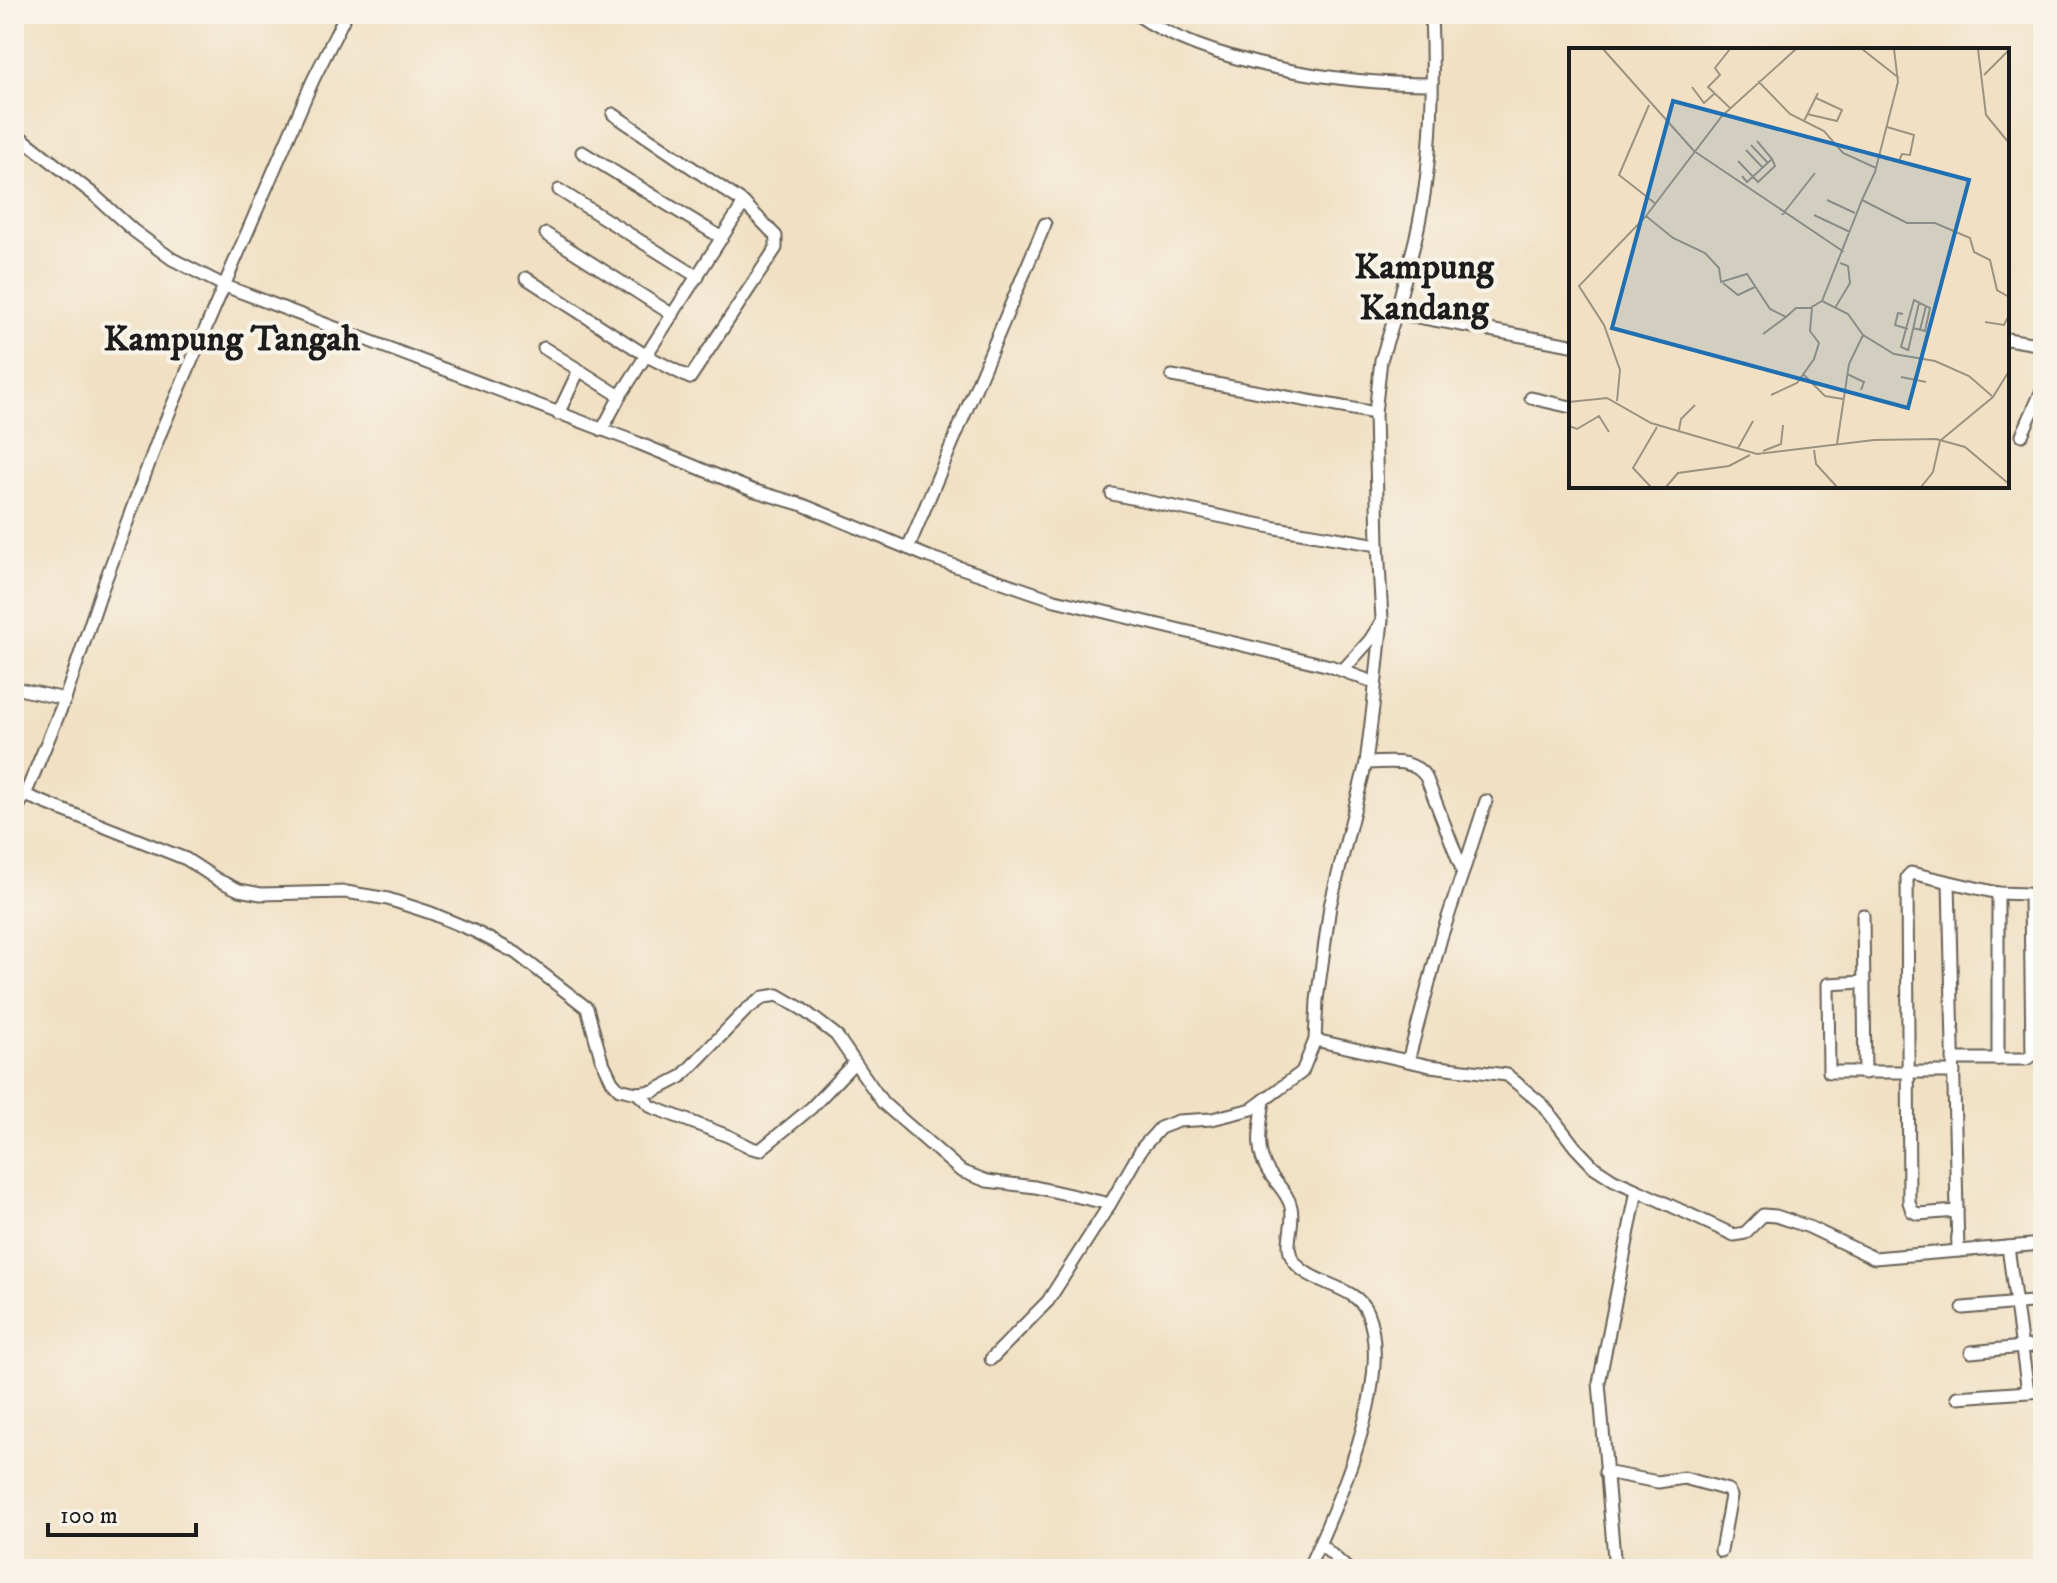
<svg xmlns="http://www.w3.org/2000/svg" width="2057" height="1583" font-family="'IM FELL DW Pica',serif">
<style>
.lines{fill:none;stroke-linecap:round;stroke-linejoin:round}
.street-casing{stroke:#676156;stroke-width:15}
.street{stroke:#fff;stroke-width:11}
.labels{text-anchor:middle;dominant-baseline:central;stroke-width:8;stroke-linejoin:round;paint-order:stroke}
.quarter-label{font-size:36px;font-weight:bold;fill:#1c1c1c;stroke:#f7f3e8}
.inset-road{fill:none;stroke:#9c9280;stroke-width:2}
.view{fill:#1f6fb2;fill-opacity:0.15;stroke:#1f6fb2;stroke-width:4}
.inset-edge{fill:none;stroke:#1c1c1c;stroke-width:4}
</style>
<rect width="100%" height="100%" fill="#f7f3e8"/>
<filter id="ink" filterUnits="userSpaceOnUse"><feTurbulence type="fractalNoise" baseFrequency=".0125" numOctaves="2"/><feDisplacementMap in="SourceGraphic" scale="16" xChannelSelector="R" yChannelSelector="G"/><feConvolveMatrix kernelMatrix="1 2 1 2 8 2 1 2 1" color-interpolation-filters="sRGB"/></filter>
<filter id="wash" filterUnits="userSpaceOnUse"><feTurbulence type="fractalNoise" baseFrequency=".006" numOctaves="4" result="noise"/><feDisplacementMap in="SourceGraphic" scale="32" xChannelSelector="R" yChannelSelector="G"/><feGaussianBlur stdDeviation="1.8" result="paint"/><feColorMatrix in="noise" values="0 0 0 0 0 0 0 0 0 0 0 0 0 0 0 0 0 1.4 0 .05"/><feComposite in="paint" operator="in"/></filter>
<g filter="url(#wash)">
<rect width="100%" height="100%" fill="#f1e0c3"/>
</g>
<g filter="url(#ink)">
<g class="lines">
<g class="street-casing">
<g id="street">
<path d="M 1136,14 C 1209,65 1344,84 1431,84"/>
<polyline points="14,132 93,194 134,231 172,259 225,286 638,443 752,490 803,505 929,557 1055,600 1330,666 1375,683"/>
<polyline points="582,152 722,238"/>
<polyline points="559,190 698,277"/>
<polyline points="546,234 673,315"/>
<polyline points="526,278 647,356 690,378 776,248 776,236 744,203"/>
<path d="M 1396,313 C 1403,283 1413,253 1419,223 C 1433,156 1434,82 1431,14"/>
<polyline points="2007,339 2043,345"/>
<polyline points="544,348 579,370 558,414"/>
<polyline points="579,370 620,396 744,203 613,114"/>
<polyline points="1172,376 1375,413"/>
<polyline points="1531,398 1571,407"/>
<polyline points="602,430 620,396"/>
<polyline points="2022,435 2043,388"/>
<polyline points="1112,494 1276,528 1378,545"/>
<polyline points="908,548 1045,224"/>
<polyline points="1343,670 1370,640 1380,624"/>
<polyline points="14,688 65,699"/>
<path d="M 1366,763 C 1388,763 1412,757 1426,777 L 1463,872 L 1441,938 L 1408,1061"/>
<polyline points="25,795 65,699 101,592 160,434 313,80 346,14"/>
<polyline points="14,814 25,795 186,859 218,880 239,890 261,894 346,892 388,899 431,913 474,931 516,953 587,1008 601,1058 612,1081 619,1089 637,1093 654,1091 681,1077 746,1010 764,997 778,995 802,1009 836,1035 883,1103 961,1171 987,1181 1035,1187 1110,1204 1142,1148 1160,1128 1178,1121 1212,1119 1252,1109 1302,1072 1315,1040 1430,1066 1507,1075 1543,1105 1575,1147 1594,1167 1614,1180 1637,1190"/>
<polyline points="1463,872 1486,801"/>
<polyline points="1949,882 1958,1251"/>
<polyline points="1863,915 1865,1073"/>
<polyline points="1864,982 1828,984 1829,1072 1954,1072"/>
<polyline points="1315,1040 1317,1000 1330,906 1366,763 1373,707 1382,620 1378,545 1375,413 1381,360 1396,313 1571,345"/>
<polyline points="1953,1059 2026,1059 2032,1056 2030,897 2027,894 1998,893 1911,873 1907,877 1909,1202 1912,1211 1918,1214 1957,1211"/>
<polyline points="1998,1059 1998,893"/>
<polyline points="637,1093 652,1107 728,1136 752,1148 760,1150 811,1108 854,1063"/>
<path d="M 1264,1100 C 1261,1124 1254,1149 1268,1171 C 1276,1184 1288,1193 1291,1207 C 1296,1228 1280,1247 1297,1265 C 1315,1285 1356,1286 1367,1312 C 1395,1378 1336,1508 1308,1569"/>
<polyline points="2008,1247 2028,1392"/>
<polyline points="1963,1308 2043,1301"/>
<polyline points="1971,1352 2043,1345"/>
<polyline points="991,1359 1048,1301 1110,1204"/>
<polyline points="1957,1397 2043,1391"/>
<polyline points="1605,1472 1658,1482 1684,1478 1728,1490 1731,1496 1721,1551"/>
<polyline points="1320,1544 1348,1569"/>
<polyline points="1615,1569 1599,1383 1637,1190 1734,1235 1745,1233 1763,1215 1776,1216 1809,1227 1874,1258 2043,1244"/>
</g>
</g>
<use href="#street" class="street"/>
</g>
</g>
<g class="labels">
<g class="quarter-label">
<text x="1424" y="267">Kampung<tspan x="1424" dy="41">Kandang</tspan></text>
<text x="232" y="339">Kampung Tangah</text>
</g>
</g>
<g transform="translate(1569 48)">
<rect width="440" height="440" fill="#f1e0c3"/>
<path class="inset-road" d="M 34,1 L 125,103 L 275,204M 161,1 L 146,20 L 151,27 L 139,39 L 161,60M 293,1 L 330,30M 409,1 L 417,67 L 440,95M 415,27 L 440,2M 189,33 L 221,66 L 255,83 L 274,105 L 307,120M 123,39 L 135,55 L 146,45M 80,57 L 50,127 L 87,156M 238,66 L 268,73 L 273,62 L 247,50M 235,73 L 249,45M 318,79 L 345,87 L 341,107 L 333,106 L 330,113M 182,97 L 199,115M 177,102 L 194,120M 169,113 L 189,134 L 206,118 L 203,111M 173,128 L 178,134 L 203,111 L 188,93M 258,152 L 286,165M 293,152 L 306,124 L 329,34 L 325,1M 213,167 L 246,125M 245,167 L 281,184M 77,168 L 153,68 L 227,1M 154,235 L 169,247 L 186,239M 253,253 L 293,152 L 338,175 L 366,175 L 401,190 L 405,204 L 421,212 L 428,242 L 440,249M 266,260 L 281,235 L 279,218 L 271,215M 334,266 L 329,265 L 326,277 L 339,281M 416,274 L 435,277 L 440,267M 351,282 L 357,258M 194,286 L 217,269M 339,302 L 332,299 L 345,252 L 361,260 L 356,283 L 344,280M 339,303 L 350,255M 234,326 L 256,348 L 274,351M 278,326 L 295,334 L 292,342M 332,329 L 357,334M 202,347 L 228,335 L 245,311 L 250,295 L 241,283 L 243,260M 48,353 L 51,322 L 35,277 L 10,238 L 77,168 L 104,190 L 136,205 L 150,220 L 152,234 L 178,226 L 201,261 L 217,269 L 227,260 L 241,260 L 253,253 L 279,266 L 294,287M 0,354 L 38,350 L 82,375 L 188,406 L 305,392 L 367,391 L 396,399 L 440,436M 0,378 L 8,381 L 30,368 L 40,384M 110,382 L 112,371 L 126,357M 372,392 L 424,349 L 440,323M 268,396 L 280,316 L 294,287 L 325,306 L 366,313 L 400,328 L 423,348M 169,400 L 184,373M 245,402 L 247,416 L 268,439M 194,403 L 212,396 L 214,377M 82,439 L 64,420 L 88,379M 97,439 L 109,425 L 160,418 L 181,407M 352,439 L 364,424 L 371,393"/>
<path class="view" d="M 104,53 L 400,132 L 339,360 L 43,280 Z"/>
<rect width="440" height="440" class="inset-edge"/>
</g>
<rect width="2057" height="1583" fill="none" stroke="#f7f3e8" stroke-width="48"/>
<path d="M48 1523v12h148v-12" fill="none" stroke="#1c1c1c" stroke-width="4"/>
<text x="60" y="1523" font-size="24" fill="#1c1c1c" stroke="#f7f3e8" stroke-width="6" paint-order="stroke">100 m</text>
</svg>
